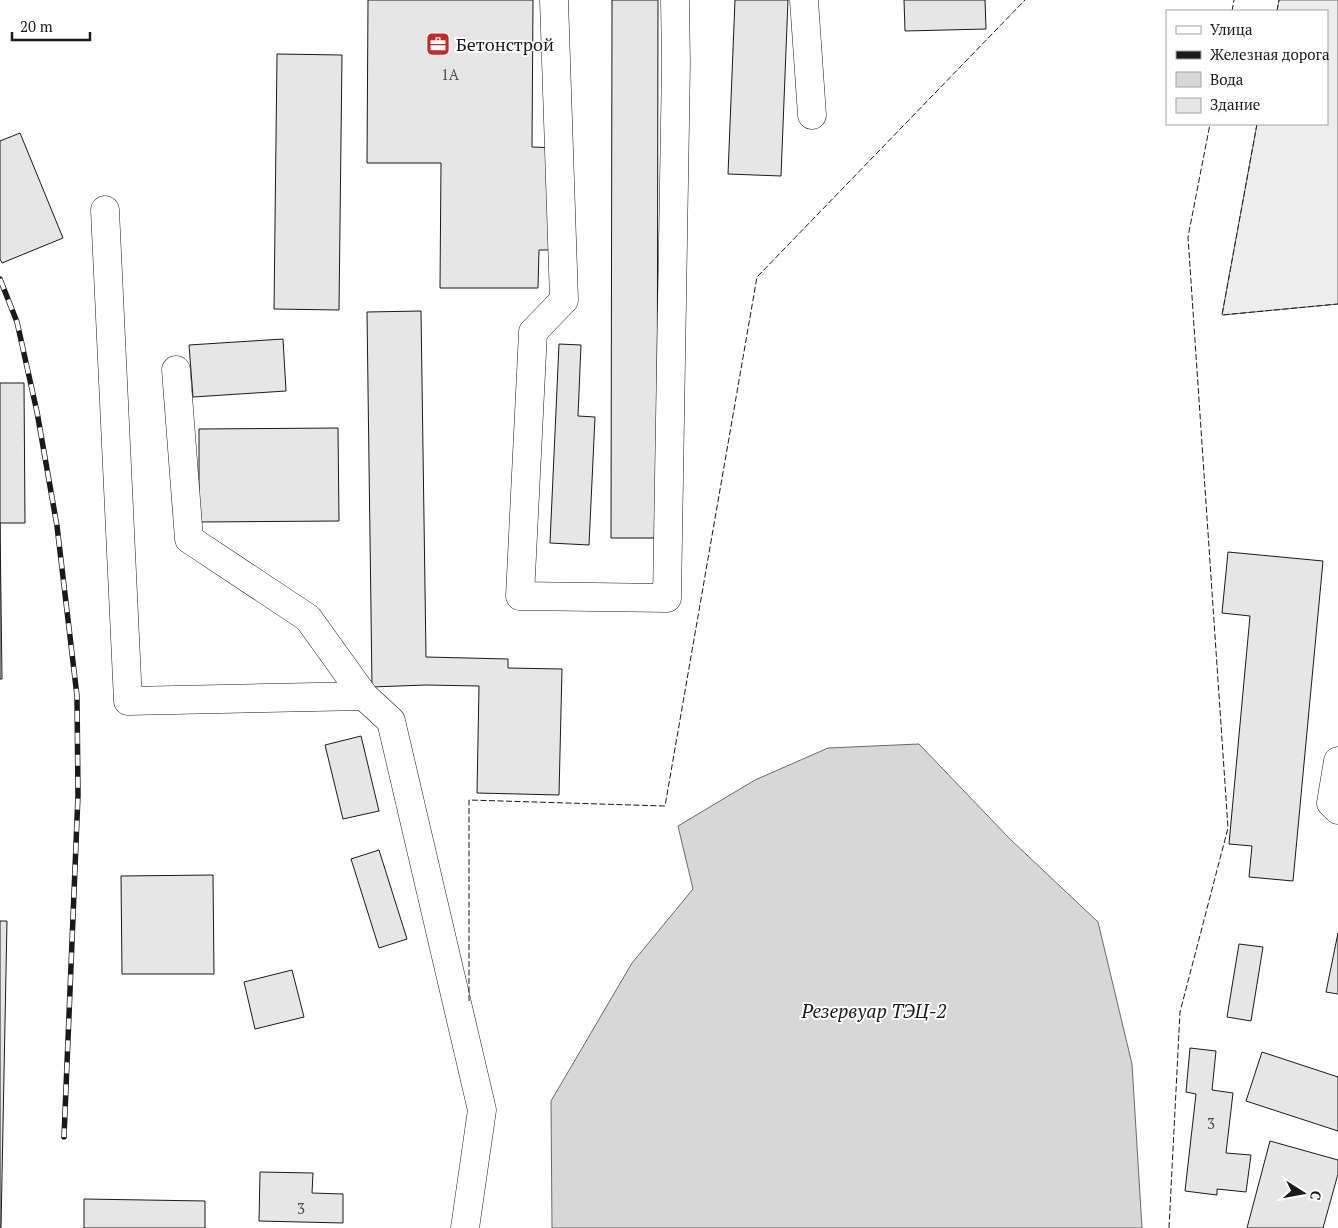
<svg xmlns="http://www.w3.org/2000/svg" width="1338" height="1228" font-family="'PT Serif',serif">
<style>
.built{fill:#ededed;stroke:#6a6a6a}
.water{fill:#d7d7d7;stroke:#6a6a6a}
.building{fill:#e6e6e6;stroke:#1a1a1a}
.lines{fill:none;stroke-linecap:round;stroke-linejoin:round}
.minor-casing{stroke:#1a1a1a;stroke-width:29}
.minor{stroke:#fff;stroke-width:28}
.rail-casing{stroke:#1a1a1a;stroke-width:5.5}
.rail{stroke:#fff;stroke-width:4;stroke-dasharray:11;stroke-linecap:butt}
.fence{stroke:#1a1a1a;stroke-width:1;stroke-dasharray:6 2.5;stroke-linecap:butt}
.labels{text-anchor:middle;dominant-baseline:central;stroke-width:4;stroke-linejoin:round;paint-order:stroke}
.number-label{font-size:15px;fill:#4d4d4d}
.poi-label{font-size:18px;fill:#1a1a1a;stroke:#fff;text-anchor:start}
.water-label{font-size:19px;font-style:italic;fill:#1a1a1a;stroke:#fff}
</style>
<rect width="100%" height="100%" fill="#fff"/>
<polygon class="built" points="1279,0 1338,0 1338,304 1222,315 1257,124 1327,124 1327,11 1277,11"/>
<polygon class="water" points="919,744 1010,839 1098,922 1132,1064 1142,1228 552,1228 551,1101 632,963 693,889 678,826 755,780 828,748"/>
<g class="building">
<polygon points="368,0 533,0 532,147 558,148 558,250 539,250 538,288 440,288 441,163 367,163"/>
<polygon points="612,0 658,0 657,538 611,538"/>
<polygon points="735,0 788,0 781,176 728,174"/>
<polygon points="904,0 985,0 986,29 905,31"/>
<polygon points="277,54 342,55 339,310 274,309"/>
<polygon points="20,133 63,238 2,263 0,259 0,141"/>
<polygon points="421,311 426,657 508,659 508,668 562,669 559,795 477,793 479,686 426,685 372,687 367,312"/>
<polygon points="283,339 286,391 193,397 189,345"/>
<polygon points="559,344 581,345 578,416 595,417 589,545 550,543"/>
<polygon points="0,383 24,383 25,523 0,523 2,679 0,679"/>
<polygon points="338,428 339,521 199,522 199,429"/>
<polygon points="1228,552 1323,561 1293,881 1249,877 1252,846 1229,844 1250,616 1222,613"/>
<polygon points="361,736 379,811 343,819 325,745"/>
<polygon points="379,850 407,939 379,948 351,859"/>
<polygon points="213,875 214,974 122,974 121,876"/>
<polygon points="0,921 7,921 1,1228 0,1228"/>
<polygon points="1338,933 1338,994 1326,992"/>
<polygon points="1239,944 1263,947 1251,1021 1227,1017"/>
<polygon points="292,970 304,1017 255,1029 244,982"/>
<polygon points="1190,1048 1216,1051 1212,1090 1233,1093 1226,1153 1251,1155 1246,1192 1217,1189 1217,1195 1185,1191 1196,1094 1186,1092"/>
<polygon points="1262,1052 1338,1077 1338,1131 1246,1101"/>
<polygon points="1270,1141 1338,1160 1338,1174 1323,1228 1247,1228"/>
<polygon points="260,1172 313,1173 312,1193 343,1194 343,1223 259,1221"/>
<polygon points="84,1199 205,1201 205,1228 84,1228"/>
</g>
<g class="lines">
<g class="minor-casing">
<g id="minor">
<polyline points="554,0 564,300 533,332 520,596 667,598 676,63 675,0"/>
<polyline points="804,0 812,115"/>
<polyline points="105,210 128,701 364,696 391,721 482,1110 465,1228"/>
<polyline points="176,370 189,539 308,618 364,696"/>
<polyline points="1338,761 1331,803 1338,810"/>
</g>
</g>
<use href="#minor" class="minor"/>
<g class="rail-casing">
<polyline id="rail" points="0,279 17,322 37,412 57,526 77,696 78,795 64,1137"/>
</g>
<use href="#rail" class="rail"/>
<g class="fence">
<polyline points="1232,11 1234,0"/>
<polyline points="1277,11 1279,0"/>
<polyline points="1257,124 1222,315 1338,304"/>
<polyline points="469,1001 469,800 665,806 757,277 1025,0"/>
<polyline points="1169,1228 1180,1012 1228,828 1188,237 1210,124"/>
</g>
</g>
<defs>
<g id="office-square" transform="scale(1.25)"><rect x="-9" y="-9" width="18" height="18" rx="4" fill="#c62828" stroke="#fff"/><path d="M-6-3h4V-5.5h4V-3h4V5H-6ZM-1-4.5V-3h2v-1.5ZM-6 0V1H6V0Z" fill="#fff"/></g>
</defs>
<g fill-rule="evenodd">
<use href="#office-square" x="438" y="44"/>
</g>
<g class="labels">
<g class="number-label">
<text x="450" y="74">1А</text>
<text x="1211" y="1123">3</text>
<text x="301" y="1208">3</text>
</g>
<g class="poi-label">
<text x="456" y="44">Бетонстрой</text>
</g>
<g class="water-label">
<text x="874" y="1010">Резервуар ТЭЦ-2</text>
</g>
</g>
<rect x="1166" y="10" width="162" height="115" fill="#ffffff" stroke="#a3a3a3"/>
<rect x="1176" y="26" width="25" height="8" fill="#ffffff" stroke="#a3a3a3"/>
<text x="1210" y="35" font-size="15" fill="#1a1a1a">Улица</text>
<rect x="1176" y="51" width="25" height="8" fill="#1a1a1a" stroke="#a3a3a3"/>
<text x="1210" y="60" font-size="15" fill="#1a1a1a">Железная дорога</text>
<rect x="1176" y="72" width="25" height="15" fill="#d7d7d7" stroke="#a3a3a3"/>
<text x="1210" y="85" font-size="15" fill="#1a1a1a">Вода</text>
<rect x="1176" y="98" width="25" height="15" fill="#e6e6e6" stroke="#a3a3a3"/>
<text x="1210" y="110" font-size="15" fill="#1a1a1a">Здание</text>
<g transform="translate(1303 1193) rotate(101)" stroke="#ffffff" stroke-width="4" paint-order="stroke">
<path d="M0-4L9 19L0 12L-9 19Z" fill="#1a1a1a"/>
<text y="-8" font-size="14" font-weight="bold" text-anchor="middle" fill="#1a1a1a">С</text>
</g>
<path d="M12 32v8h78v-8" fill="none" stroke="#1a1a1a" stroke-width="2.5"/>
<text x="20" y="32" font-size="15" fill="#1a1a1a" stroke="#ffffff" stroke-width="4" paint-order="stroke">20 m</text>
</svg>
